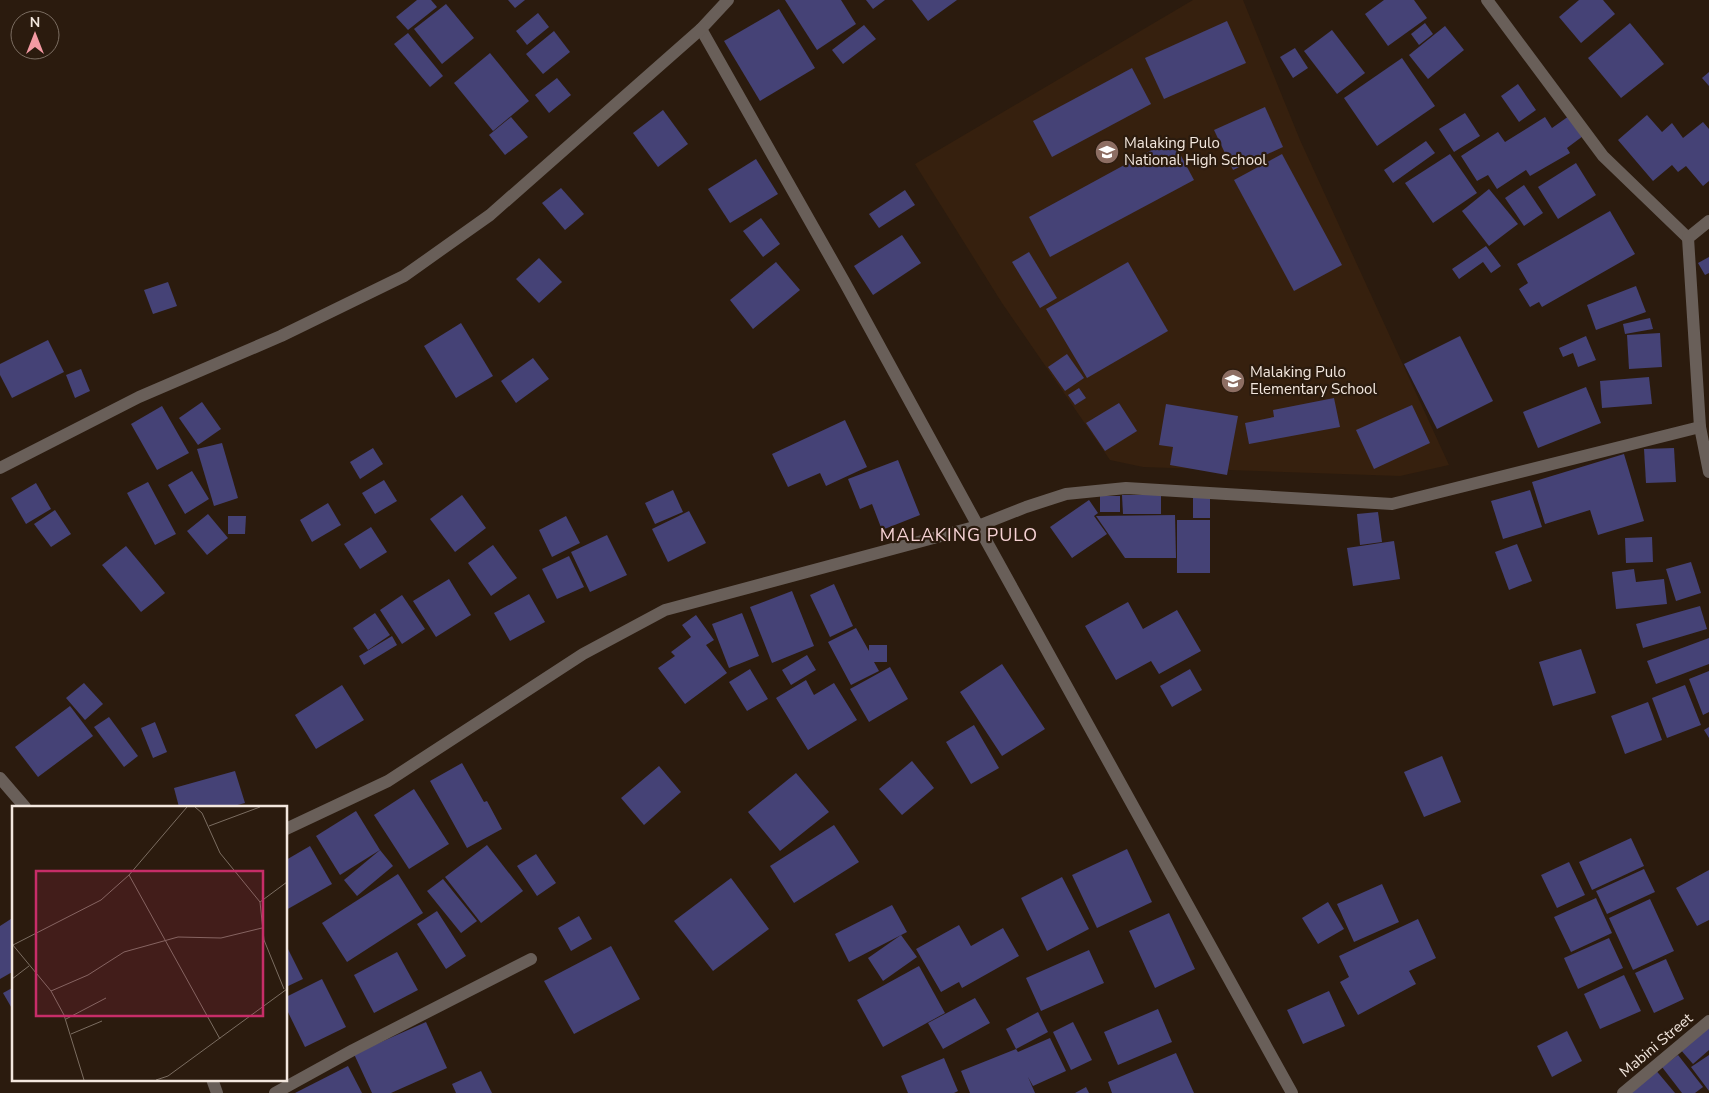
<svg xmlns="http://www.w3.org/2000/svg" width="1709" height="1093" font-family="'Nunito Sans',sans-serif">
<style>
.built{fill:#36200e}
.building{fill:#454276}
.lines{fill:none;stroke-linecap:round;stroke-linejoin:round}
.minor{stroke:#695f59;stroke-width:12}
.tertiary{stroke:#695f59;stroke-width:12}
.labels{text-anchor:middle;dominant-baseline:central;stroke-width:4.5;stroke-linejoin:round;paint-order:stroke}
.poi-label{font-size:15px;fill:#f3e7de;stroke:#2b1b0e;text-anchor:start}
.street-label{font-size:15px;fill:#f3e7de;stroke:#2b1b0e}
.quarter-label{font-size:18px;letter-spacing:1px;fill:#f7d3d5;stroke:#2b1b0e}
.inset-road{fill:none;stroke:#7b6d61;stroke-width:1}
.view{fill:#c72d68;fill-opacity:0.15;stroke:#c72d68;stroke-width:2.5}
.inset-edge{fill:none;stroke:#f3e7de;stroke-width:2.5}
</style>
<rect width="100%" height="100%" fill="#2b1b0e"/>
<polygon class="built" points="1193,0 1243,0 1300,140 1449,465 1400,476 1143,467 1110,460 1002,303 915,164"/>
<g class="building">
<polygon points="417,0 431,0 437,7 408,30 396,17"/>
<polygon points="508,0 525,0 515,8"/>
<polygon points="785,0 841,0 856,24 817,50"/>
<polygon points="866,0 885,0 873,9"/>
<polygon points="912,0 957,0 928,21"/>
<polygon points="1384,0 1414,0 1427,18 1388,46 1365,14"/>
<polygon points="1579,0 1603,0 1615,14 1581,43 1559,17"/>
<polygon points="446,4 474,38 442,64 414,29"/>
<polygon points="779,9 815,68 760,101 724,41"/>
<polygon points="538,13 549,27 527,45 516,31"/>
<polygon points="1227,21 1246,63 1164,99 1145,58"/>
<polygon points="1425,23 1433,34 1419,45 1411,34"/>
<polygon points="1630,23 1664,64 1621,98 1588,58"/>
<polygon points="864,25 876,39 843,64 832,50"/>
<polygon points="1445,26 1464,50 1428,79 1409,55"/>
<polygon points="1332,30 1365,73 1337,94 1304,51"/>
<polygon points="554,31 570,52 543,74 526,54"/>
<polygon points="408,33 443,76 430,87 394,44"/>
<polygon points="1295,48 1308,68 1293,78 1280,57"/>
<polygon points="490,53 529,101 493,131 454,83"/>
<polygon points="1402,58 1435,106 1377,146 1344,98"/>
<polygon points="1132,68 1151,104 1052,157 1033,121"/>
<polygon points="1709,72 1709,86 1702,78"/>
<polygon points="557,78 571,95 549,113 535,95"/>
<polygon points="1518,84 1536,110 1519,122 1501,96"/>
<polygon points="1265,107 1283,147 1233,170 1214,130"/>
<polygon points="663,110 688,144 658,167 633,133"/>
<polygon points="1465,113 1480,136 1454,152 1439,129"/>
<polygon points="1647,115 1662,132 1672,123 1683,138 1703,122 1709,129 1709,181 1703,186 1686,166 1678,172 1672,165 1653,181 1618,140"/>
<polygon points="1569,116 1583,136 1567,148 1570,153 1530,176 1526,170 1497,189 1488,175 1477,181 1461,156 1498,132 1505,142 1545,117 1552,128"/>
<polygon points="511,117 528,137 505,155 489,135"/>
<polygon points="1172,139 1194,180 1050,257 1029,217"/>
<polygon points="1426,141 1435,153 1393,183 1384,170"/>
<polygon points="1282,154 1342,265 1294,291 1234,180"/>
<polygon points="1450,154 1477,193 1433,223 1405,183"/>
<polygon points="756,159 778,194 730,223 708,189"/>
<polygon points="1576,163 1596,195 1558,219 1538,187"/>
<polygon points="1524,185 1543,213 1524,226 1505,198"/>
<polygon points="561,188 584,214 565,230 542,203"/>
<polygon points="1489,189 1518,224 1489,246 1462,211"/>
<polygon points="905,190 915,205 879,228 869,214"/>
<polygon points="1610,211 1635,254 1542,307 1539,302 1530,307 1519,289 1528,283 1517,264"/>
<polygon points="761,218 780,244 763,257 743,231"/>
<polygon points="902,235 921,263 873,295 854,266"/>
<polygon points="1486,246 1501,266 1491,273 1483,262 1459,279 1452,269"/>
<polygon points="1029,252 1057,298 1040,308 1012,262"/>
<polygon points="1709,257 1709,273 1705,275 1698,263"/>
<polygon points="539,258 562,282 539,303 516,279"/>
<polygon points="776,262 800,290 753,329 730,300"/>
<polygon points="1128,262 1168,331 1087,378 1046,309"/>
<polygon points="168,282 177,306 153,314 144,290"/>
<polygon points="1636,286 1646,312 1596,330 1587,305"/>
<polygon points="1650,318 1653,329 1625,334 1623,324"/>
<polygon points="461,323 493,376 456,398 424,346"/>
<polygon points="1660,333 1662,367 1629,369 1627,335"/>
<polygon points="1460,336 1493,401 1437,429 1404,364"/>
<polygon points="1586,336 1596,360 1578,367 1573,353 1563,357 1559,348"/>
<polygon points="48,340 64,372 12,398 0,375 0,364"/>
<polygon points="1067,354 1084,378 1065,391 1048,367"/>
<polygon points="533,358 549,379 516,403 501,381"/>
<polygon points="81,369 90,391 75,398 66,375"/>
<polygon points="1649,377 1652,404 1602,408 1600,381"/>
<polygon points="1586,387 1601,423 1538,448 1523,412"/>
<polygon points="1079,388 1086,398 1075,405 1068,395"/>
<polygon points="1334,398 1340,427 1249,444 1245,423 1274,417 1273,410"/>
<polygon points="202,402 221,429 198,445 179,418"/>
<polygon points="1119,403 1137,431 1105,451 1086,423"/>
<polygon points="1166,404 1238,416 1227,475 1170,465 1173,447 1159,445"/>
<polygon points="1412,405 1430,443 1374,469 1356,430"/>
<polygon points="162,406 189,453 157,470 131,424"/>
<polygon points="845,420 867,467 826,486 820,473 788,487 772,454"/>
<polygon points="222,443 238,498 214,506 197,449"/>
<polygon points="373,448 383,464 360,479 350,462"/>
<polygon points="1674,448 1676,482 1646,483 1644,449"/>
<polygon points="1624,454 1644,521 1598,535 1590,510 1545,524 1532,482"/>
<polygon points="898,460 920,515 882,530 872,504 860,509 848,479"/>
<polygon points="192,471 209,499 185,514 168,485"/>
<polygon points="384,480 397,501 375,514 362,493"/>
<polygon points="148,482 176,534 155,545 127,493"/>
<polygon points="36,483 51,509 26,524 11,498"/>
<polygon points="673,490 683,512 655,524 645,503"/>
<polygon points="1530,490 1542,527 1503,539 1491,501"/>
<polygon points="462,495 486,528 455,552 430,519"/>
<polygon points="1122,495 1161,495 1161,514 1123,514"/>
<rect x="1100" y="496" width="20" height="16"/>
<rect x="1193" y="497" width="17" height="21"/>
<polygon points="1089,500 1098,513 1094,516 1107,534 1072,558 1050,527"/>
<polygon points="328,503 341,525 312,542 300,520"/>
<polygon points="55,510 71,534 51,547 34,524"/>
<polygon points="689,511 706,543 668,562 652,529"/>
<polygon points="1378,512 1382,542 1360,545 1357,514"/>
<polygon points="208,514 228,538 207,555 187,531"/>
<polygon points="1175,515 1176,558 1125,558 1096,516"/>
<polygon points="228,516 246,516 245,534 228,534"/>
<polygon points="566,516 580,543 552,557 539,530"/>
<rect x="1177" y="520" width="33" height="53"/>
<polygon points="371,527 387,552 360,569 344,544"/>
<polygon points="607,535 627,575 590,592 571,552"/>
<polygon points="1652,537 1653,562 1626,563 1625,538"/>
<polygon points="1394,541 1400,579 1353,586 1347,548"/>
<polygon points="1517,544 1532,581 1509,590 1495,552"/>
<polygon points="493,545 517,578 491,596 468,563"/>
<polygon points="126,546 165,593 141,612 102,565"/>
<polygon points="569,556 584,587 557,599 542,569"/>
<polygon points="1691,562 1701,593 1676,601 1666,569"/>
<polygon points="1634,569 1636,582 1664,579 1667,604 1616,609 1612,572"/>
<polygon points="449,579 471,615 436,637 413,601"/>
<polygon points="834,584 853,626 830,637 810,595"/>
<polygon points="792,591 814,646 772,663 750,607"/>
<polygon points="529,594 545,622 510,641 494,613"/>
<polygon points="402,595 425,629 402,644 380,610"/>
<polygon points="1128,602 1143,629 1177,610 1201,651 1159,674 1151,661 1116,680 1085,626"/>
<polygon points="1700,606 1707,629 1643,648 1636,624"/>
<polygon points="375,613 390,635 368,650 353,628"/>
<polygon points="742,613 759,656 729,668 712,624"/>
<polygon points="696,615 714,640 706,645 727,673 685,704 658,668 675,656 671,652 691,637 682,625"/>
<polygon points="856,628 869,651 869,645 887,645 887,662 874,662 879,671 851,685 828,642"/>
<polygon points="392,636 397,645 364,665 359,656"/>
<polygon points="1709,638 1709,664 1656,684 1647,661"/>
<polygon points="1581,649 1596,693 1553,706 1539,662"/>
<polygon points="807,655 816,670 791,685 782,670"/>
<polygon points="1002,664 1045,729 1002,756 960,692"/>
<polygon points="890,667 908,699 869,722 850,689"/>
<polygon points="750,669 768,699 747,711 729,682"/>
<polygon points="1190,669 1202,690 1172,707 1160,686"/>
<polygon points="1709,671 1709,712 1703,715 1689,679"/>
<polygon points="806,680 814,695 834,683 857,720 808,750 776,698"/>
<polygon points="84,683 103,704 85,720 66,698"/>
<polygon points="342,685 364,720 316,749 295,715"/>
<polygon points="1685,685 1701,725 1667,738 1652,698"/>
<polygon points="1648,702 1662,740 1625,754 1611,716"/>
<polygon points="70,706 93,736 38,777 15,747"/>
<polygon points="109,717 138,756 124,767 94,727"/>
<polygon points="155,722 167,752 153,758 141,728"/>
<polygon points="974,725 999,768 971,784 946,742"/>
<polygon points="1709,727 1709,738 1704,730"/>
<polygon points="1442,756 1461,802 1424,817 1404,772"/>
<polygon points="912,761 934,788 902,815 879,789"/>
<polygon points="462,763 484,802 487,801 502,829 467,848 430,781"/>
<polygon points="659,766 681,792 644,825 621,798"/>
<polygon points="235,771 245,803 230,807 179,807 174,788"/>
<polygon points="796,773 829,812 780,851 748,812"/>
<polygon points="414,789 449,844 409,869 374,815"/>
<polygon points="356,811 380,850 340,875 316,836"/>
<polygon points="834,825 859,862 794,903 770,866"/>
<polygon points="1631,838 1644,866 1592,890 1579,862"/>
<polygon points="487,845 523,891 481,923 445,877"/>
<polygon points="310,846 332,884 286,910 286,860"/>
<polygon points="1127,849 1152,902 1097,928 1072,875"/>
<polygon points="380,850 393,866 357,896 344,880"/>
<polygon points="536,854 556,883 537,896 517,866"/>
<polygon points="1569,862 1585,895 1557,908 1541,875"/>
<polygon points="1644,869 1655,892 1607,914 1596,891"/>
<polygon points="1709,870 1709,920 1697,926 1676,888"/>
<polygon points="398,874 423,913 347,962 322,923"/>
<polygon points="1062,877 1089,929 1047,951 1021,898"/>
<polygon points="731,878 769,929 713,971 674,921"/>
<polygon points="443,879 477,921 461,933 427,891"/>
<polygon points="1382,884 1399,922 1354,942 1337,904"/>
<polygon points="1596,898 1612,933 1571,952 1554,917"/>
<polygon points="1650,899 1674,951 1633,970 1609,918"/>
<polygon points="1328,902 1344,929 1318,944 1302,918"/>
<polygon points="892,905 907,932 849,962 835,934"/>
<polygon points="437,911 466,956 446,969 417,924"/>
<polygon points="1169,913 1195,969 1155,988 1129,931"/>
<polygon points="579,916 592,939 571,951 558,928"/>
<polygon points="14,917 14,971 0,979 0,926"/>
<polygon points="1418,919 1436,958 1409,971 1416,984 1358,1015 1340,982 1349,977 1339,956"/>
<polygon points="959,925 971,946 1003,928 1019,956 962,988 959,982 941,992 916,949"/>
<polygon points="901,935 917,957 883,981 868,958"/>
<polygon points="1609,938 1623,968 1578,989 1564,958"/>
<polygon points="286,945 303,979 286,987"/>
<polygon points="611,946 640,999 574,1034 544,981"/>
<polygon points="1089,950 1104,983 1041,1011 1026,978"/>
<polygon points="397,952 418,990 374,1013 354,975"/>
<polygon points="1666,959 1684,999 1654,1013 1635,973"/>
<polygon points="919,966 945,1013 883,1047 857,1000"/>
<polygon points="1624,975 1641,1011 1600,1029 1584,994"/>
<polygon points="322,979 346,1027 305,1047 286,1008 286,997"/>
<polygon points="14,987 14,1012 3,993"/>
<polygon points="1329,991 1345,1026 1303,1044 1287,1010"/>
<polygon points="975,998 990,1023 943,1049 928,1023"/>
<polygon points="1158,1009 1172,1042 1118,1065 1104,1032"/>
<polygon points="1038,1012 1048,1032 1016,1049 1006,1029"/>
<polygon points="426,1022 447,1068 391,1093 372,1093 354,1054"/>
<polygon points="1073,1022 1092,1060 1071,1070 1053,1032"/>
<polygon points="1709,1024 1709,1050 1693,1064 1680,1049"/>
<polygon points="1567,1031 1582,1061 1552,1077 1537,1046"/>
<polygon points="1050,1038 1066,1071 1033,1086 1028,1077 1035,1093 970,1093 961,1071 1016,1049 1018,1052"/>
<polygon points="1176,1053 1194,1093 1112,1093 1108,1082"/>
<polygon points="1678,1055 1703,1087 1695,1093 1682,1093 1662,1067"/>
<polygon points="1709,1055 1709,1091 1691,1067"/>
<polygon points="944,1058 958,1091 954,1093 908,1093 901,1076"/>
<polygon points="348,1066 362,1093 295,1093"/>
<polygon points="1654,1068 1675,1093 1624,1093"/>
<polygon points="481,1071 492,1093 456,1093 452,1084"/>
<polygon points="1086,1087 1089,1093 1075,1093"/>
</g>
<g class="lines">
<g class="minor">
<polyline points="1487,0 1603,156 1688,238"/>
<polyline points="701,29 845,283 978,526 1292,1093"/>
<polyline points="1709,221 1688,238 1700,427 1709,472"/>
<polyline points="286,829 388,781 583,654 665,610 978,526 1026,507 1066,494 1126,488 1392,504 1700,427"/>
<polyline points="275,1093 353,1050 531,959"/>
<polyline points="1623,1093 1709,1021"/>
</g>
<g class="tertiary">
<polyline points="0,468 139,397 281,336 404,276 490,215 701,29 728,0"/>
<polyline points="0,778 25,807"/>
<polyline points="212,1079 217,1093"/>
</g>
</g>
<defs>
<g id="school-disc" transform="scale(1.25)"><circle r="9.5" fill="#8d6e63" stroke="#2b1b0e"/><path d="M0-5L7-2L0 1L-7-2ZM-4 1L0 2.5L4 1V4Q0 6-4 4Z" fill="#fff"/></g>
</defs>
<g fill-rule="evenodd">
<use href="#school-disc" x="1107" y="152"/>
<use href="#school-disc" x="1233" y="381"/>
</g>
<g class="labels">
<g class="poi-label">
<text x="1124" y="143">Malaking Pulo<tspan x="1124" dy="17">National High School</tspan></text>
<text x="1250" y="372">Malaking Pulo<tspan x="1250" dy="17">Elementary School</tspan></text>
</g>
<g class="street-label">
<text transform="translate(1656 1045) rotate(-40)">Mabini Street</text>
</g>
<g class="quarter-label">
<text x="959" y="535">MALAKING PULO</text>
</g>
</g>
<g transform="translate(12 806)">
<rect width="275" height="275" fill="#2b1b0e"/>
<path class="inset-road" d="M 183,1 L 190,7 L 208,47 L 248,96M 197,20 L 248,1M 117,69 L 208,233M 0,138 L 39,185 L 52,209 L 72,274M 1,139 L 89,94 L 117,69 L 175,1M 0,173 L 17,160M 272,183 L 252,134 L 248,96 L 275,76M 39,185 L 76,169 L 112,146 L 166,131 L 209,132 L 250,122M 54,213 L 94,192M 59,228 L 90,215M 144,274 L 156,270 L 275,183"/>
<path class="view" d="M 24,65 L 251,65 L 251,210 L 24,210 Z"/>
<rect width="275" height="275" class="inset-edge"/>
</g>
<g transform="translate(35 35)"><circle r="24" fill="#2b1b0e" stroke="#7b6d61"/>
<path d="M0-4L9 19L0 12L-9 19Z" fill="#f49aa3"/>
<text y="-8" font-size="14" font-weight="bold" text-anchor="middle" fill="#f3e7de">N</text>
</g>
</svg>
